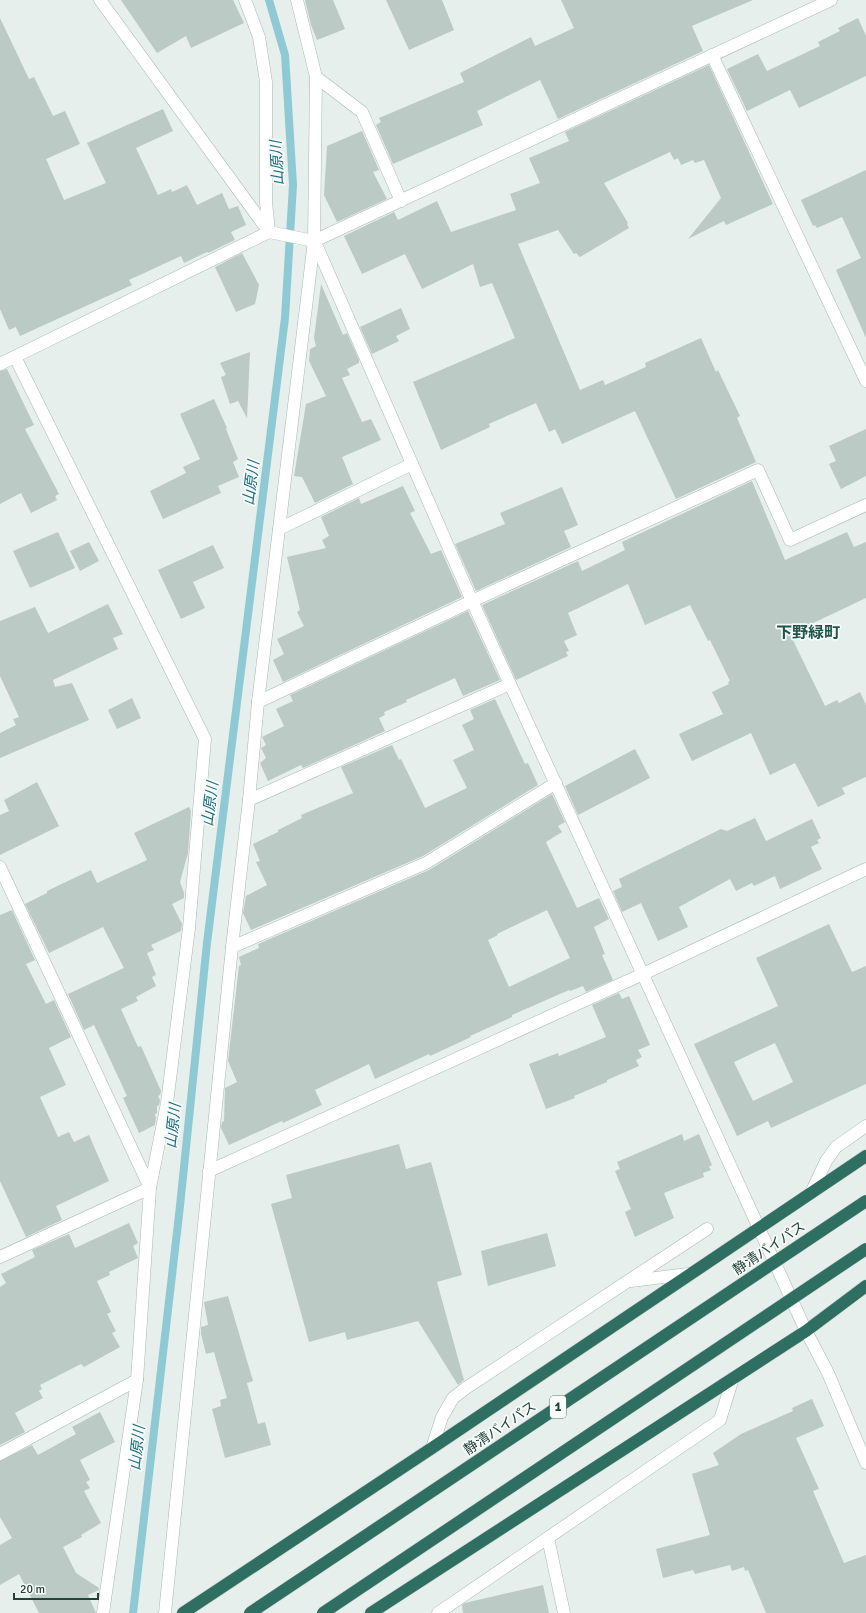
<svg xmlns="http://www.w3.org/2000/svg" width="866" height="1613" font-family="Signika,'Noto Sans JP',sans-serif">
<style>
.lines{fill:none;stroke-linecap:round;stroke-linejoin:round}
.stream{stroke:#8ec9d4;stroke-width:8}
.building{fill:#bbcac4;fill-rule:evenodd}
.minor-casing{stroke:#a8b8b2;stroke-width:13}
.highway-casing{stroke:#c2cac8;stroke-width:13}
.minor{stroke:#fff;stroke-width:12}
.highway{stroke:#2f6f62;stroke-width:12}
.highway-bridge-casing{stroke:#c2cac8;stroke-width:13;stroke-linecap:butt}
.highway-bridge{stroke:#2f6f62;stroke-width:12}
.labels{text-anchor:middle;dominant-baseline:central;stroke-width:3.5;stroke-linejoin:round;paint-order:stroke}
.shield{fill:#f7fbf9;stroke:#637a73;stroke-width:1}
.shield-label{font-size:13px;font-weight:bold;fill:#24423a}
.street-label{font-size:14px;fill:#24423a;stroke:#f7fbf9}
.water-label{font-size:15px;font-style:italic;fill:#1c6f80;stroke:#f7fbf9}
.quarter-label{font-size:16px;font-weight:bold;fill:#1f5548;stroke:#f7fbf9}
</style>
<rect width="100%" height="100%" fill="#e6efeb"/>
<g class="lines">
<polyline class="stream" points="133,1613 180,1206 207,943 285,318 293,185 285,55 269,0"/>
</g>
<g class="building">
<polygon points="121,0 233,0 244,23 191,48 186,36 157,53"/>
<polygon points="305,0 333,0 345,29 317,40 311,25"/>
<polygon points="386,0 442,0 454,30 409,50"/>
<polygon points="561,0 753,0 692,26 703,51 558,119 540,80 477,111 483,125 393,164 376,125 381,122 379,118 464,82 460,73 531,37 535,46 574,28"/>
<polygon points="0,18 29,79 34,77 53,116 65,111 80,144 46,159 64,200 106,183 87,143 163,109 173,131 136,148 158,195 171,189 172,192 187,185 197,205 222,193 229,209 238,206 246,225 231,232 235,240 208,253 207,252 184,263 181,256 129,280 132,285 20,336 16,327 9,330 0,309"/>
<polygon points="858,18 866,36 866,76 799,108 790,90 747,111 727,69 758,54 767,71 820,46 818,42 840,31 838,28"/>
<polygon points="709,65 773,204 726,225 724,221 688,239 721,198 704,160 695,163 693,160 681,165 678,158 674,160 670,152 604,183 628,223 627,224 629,228 580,257 576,253 574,254 558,230 518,244 580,390 603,380 605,385 646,367 645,363 701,338 716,372 718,370 740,416 737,418 756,462 676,499 635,411 562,444 555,429 549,432 536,403 489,424 490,427 441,450 413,382 515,338 492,283 480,287 473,264 422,289 405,254 362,274 344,236 394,212 398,220 437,201 451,232 516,210 510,194 540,183 529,158 569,141 565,132"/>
<polygon points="362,131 379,170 373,172 387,199 337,222 324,195 327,146"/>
<polygon points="866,170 866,338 836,270 861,258 842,217 817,228 815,225 813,226 801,200"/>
<polygon points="242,253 259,285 255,304 236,312 215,267"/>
<polygon points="321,284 343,335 347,333 359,360 359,363 347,369 350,375 342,378 362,422 371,419 381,440 342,457 353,484 315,503 302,477 294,476 306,404 326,396 309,361 310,349 316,346 314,338"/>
<polygon points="401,308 410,329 396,336 399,341 372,354 360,327"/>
<polygon points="250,352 248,397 247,418 238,401 230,404 221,377 226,375 220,363"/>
<polygon points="7,369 34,425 25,429 59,494 55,496 57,500 31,513 21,493 0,504 0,371"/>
<polygon points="214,399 227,428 226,429 238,459 233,462 239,477 218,486 221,493 163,519 150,491 186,473 183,467 200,459 180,414"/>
<polygon points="866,429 866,476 841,489 829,464 836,461 829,446"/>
<polygon points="752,481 785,560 847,532 854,547 866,542 866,598 790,634 825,706 837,700 839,703 860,692 866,705 866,777 842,788 845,794 818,807 795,763 770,775 751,733 692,761 679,734 723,714 712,692 729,684 728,682 730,681 710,640 708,641 690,605 645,625 628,584 568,613 577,635 564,641 569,651 566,652 568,656 516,680 482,605 578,561 582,571 625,550 622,542"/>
<polygon points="403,486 415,511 410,513 431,554 441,550 462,597 283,682 273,660 284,654 277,639 304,626 297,612 300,610 287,557 326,548 322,540 329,536 321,517 359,498 361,504"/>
<polygon points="562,487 578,525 564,531 571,547 476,591 455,544 505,524 500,513"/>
<polygon points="58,532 75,568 30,588 13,551"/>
<polygon points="89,542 99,561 80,571 70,551"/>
<polygon points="213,545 224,568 193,582 205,608 181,619 158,570"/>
<polygon points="108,604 123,634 113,638 118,649 53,680 55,687 72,683 89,720 0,758 0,733 16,725 13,719 19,717 0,676 0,621 35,607 48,633"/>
<polygon points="468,611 500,680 463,696 455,678 406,700 407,702 384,712 385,715 379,718 385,731 303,768 301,765 268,781 260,763 266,758 261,748 266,745 262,737 284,726 276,709 293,701 290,695"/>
<polygon points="132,698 141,718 117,729 108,710"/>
<polygon points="495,699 525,764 528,763 538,785 423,856 251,930 243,913 246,896 267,885 256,862 260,861 253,844 278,832 278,830 302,818 301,815 353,793 341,767 392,745 399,760 401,759 425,808 467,788 453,760 474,750 462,725 474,719 470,710"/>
<polygon points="635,749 650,778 578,815 565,786"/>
<polygon points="37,782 59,826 0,855 0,815 9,811 4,800"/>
<path d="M 552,794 L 565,822 L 558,826 L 562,832 L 546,842 L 577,908 L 599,898 L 609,919 L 594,927 L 605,954 L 602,955 L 613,980 L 586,992 L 583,986 L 570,991 L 569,990 L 512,1015 L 512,1017 L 470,1036 L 471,1037 L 430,1056 L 429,1054 L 375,1079 L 369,1064 L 315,1090 L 322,1105 L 283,1123 L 282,1121 L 229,1145 L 221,1128 L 222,1122 L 224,1121 L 225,1088 L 237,1082 L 228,1061 L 239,966 L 241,965 L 239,957 L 259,948 L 258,944 L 429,870 ZM 547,910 L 570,958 L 509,987 L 488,940 L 498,935 L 497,934 Z"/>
<polygon points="189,807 191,811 188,853 180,882 184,893 184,898 172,904 182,924 181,931 151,945 154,950 147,953 156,975 152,977 156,986 136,997 138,1001 121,1009 138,1047 141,1046 161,1091 160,1095 158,1096 160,1100 159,1105 157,1106 157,1113 155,1114 156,1118 155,1125 139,1133 123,1098 127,1096 94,1025 84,1030 68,994 124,968 103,927 49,953 25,904 47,893 47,891 91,870 97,883 147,860 134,833"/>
<polygon points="755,818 766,841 812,819 821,838 817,840 819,843 811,847 822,869 780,889 775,876 754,886 752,883 736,891 730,879 679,907 688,927 658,941 641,903 622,912 613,891 622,887 619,879 721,829 727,831"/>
<polygon points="12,910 35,960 26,964 46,1004 54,1000 71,1037 49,1048 66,1085 40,1097 58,1137 69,1132 74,1142 89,1135 109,1181 56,1206 62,1220 26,1237 0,1181 0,915"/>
<path d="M 829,924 L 852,972 L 866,966 L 866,1084 L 771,1128 L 768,1121 L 737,1136 L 694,1044 L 778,1006 L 756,958 ZM 775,1043 L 793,1082 L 753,1101 L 734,1062 Z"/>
<polygon points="619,993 622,999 629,996 650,1045 638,1050 642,1057 636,1060 639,1066 607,1080 607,1082 574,1096 575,1098 546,1109 529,1064 558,1053 559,1056 606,1037 592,1005"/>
<polygon points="682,1134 684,1141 699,1134 712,1165 709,1167 711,1170 703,1173 704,1177 664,1193 674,1218 635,1237 625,1212 631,1209 615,1171 620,1169 617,1162"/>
<polygon points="399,1144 406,1169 431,1162 462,1275 437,1282 464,1380 458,1385 418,1321 347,1340 345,1332 309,1342 271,1204 292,1198 286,1175"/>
<polygon points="129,1223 138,1243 133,1246 138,1258 109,1272 110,1275 97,1281 111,1312 107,1314 116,1331 112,1333 120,1347 84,1367 81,1364 40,1385 42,1389 39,1391 43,1398 15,1413 25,1432 0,1445 0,1287 6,1283 1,1274 35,1257 32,1250 69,1234 75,1248"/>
<polygon points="547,1233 556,1266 488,1286 481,1251"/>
<polygon points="228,1296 253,1381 247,1383 258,1424 265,1422 271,1445 225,1458 212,1409 221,1406 220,1400 227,1398 214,1352 206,1354 201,1334 201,1327 208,1325 204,1302"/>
<polygon points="812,1399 824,1426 796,1438 819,1489 813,1491 844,1563 866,1555 866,1613 766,1613 748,1570 745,1571 744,1567 732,1571 730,1565 695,1574 693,1570 663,1578 656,1549 710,1535 692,1474 719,1465 713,1453 741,1434 793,1411 792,1408"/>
<polygon points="100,1412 115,1442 80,1460 90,1480 86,1482 90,1488 84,1491 101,1523 81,1535 82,1537 63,1547 76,1573 99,1588 99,1590 88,1595 96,1613 39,1613 19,1574 0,1585 0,1545 12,1538 0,1517 0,1461 32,1445 38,1455 76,1434 72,1427"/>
<polygon points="543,1585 549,1613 463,1613 462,1605 465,1603"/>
</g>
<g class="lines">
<g class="minor-casing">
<g id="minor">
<polyline points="100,0 269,232"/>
<polyline points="245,0 259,37 266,82 266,202 269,231"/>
<polyline points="712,55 866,381"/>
<polyline points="316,77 362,112 401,201"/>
<polyline points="315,242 472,601 806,1331 828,1373 866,1463"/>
<polyline points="15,357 205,739 189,928 167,1103 150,1188 137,1380 103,1613"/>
<polyline points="0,364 269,232 314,241 831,0"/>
<polyline points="279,529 412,464"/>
<polyline points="258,702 472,601 758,470 790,540 866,505"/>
<polyline points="249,800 510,684"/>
<polyline points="0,867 150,1188 0,1257"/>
<polyline points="232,947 426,863 556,783"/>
<polyline points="209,1171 643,974 866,869"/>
<polyline points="812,1191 826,1161 836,1147 866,1126"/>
<polyline points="631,1281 688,1274"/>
<polyline points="432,1448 442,1417 453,1398 466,1388 707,1229"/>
<polyline points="0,1454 137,1380"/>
<polyline points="548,1538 564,1613"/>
<polyline points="165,1613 232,947 249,800 258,702 314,241 316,77 297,0"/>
<polyline points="438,1613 720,1420 733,1378"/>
</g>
</g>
<g class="highway-casing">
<g id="highway">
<polyline points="183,1613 432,1448 866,1156"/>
<polyline points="371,1613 806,1331 866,1286"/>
</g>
</g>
<use href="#minor" class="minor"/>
<use href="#highway" class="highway"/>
<g class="highway-bridge-casing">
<g id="highway-bridge">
<polyline points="250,1613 866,1201"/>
<polyline points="323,1613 866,1249"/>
</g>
</g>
<use href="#highway-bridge" class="highway-bridge"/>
</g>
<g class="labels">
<rect class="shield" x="550" y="1396" width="16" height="22" rx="3"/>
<g class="shield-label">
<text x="558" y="1407">1</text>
</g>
<g class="street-label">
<text transform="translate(769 1248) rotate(-34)">静清バイパス</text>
<text transform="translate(500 1428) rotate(-34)">静清バイパス</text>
</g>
<g class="water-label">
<text transform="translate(277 163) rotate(-93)">山原川</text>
<text transform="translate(251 483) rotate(-83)">山原川</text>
<text transform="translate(210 804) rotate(-83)">山原川</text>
<text transform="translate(173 1126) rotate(-84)">山原川</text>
<text transform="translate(137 1448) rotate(-84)">山原川</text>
</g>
<g class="quarter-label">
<text x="808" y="633">下野緑町</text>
</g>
</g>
<path d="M14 1593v6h84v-6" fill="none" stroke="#24423a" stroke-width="2"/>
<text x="20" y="1593" font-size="12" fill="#24423a" stroke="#f7fbf9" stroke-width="3" paint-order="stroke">20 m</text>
</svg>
